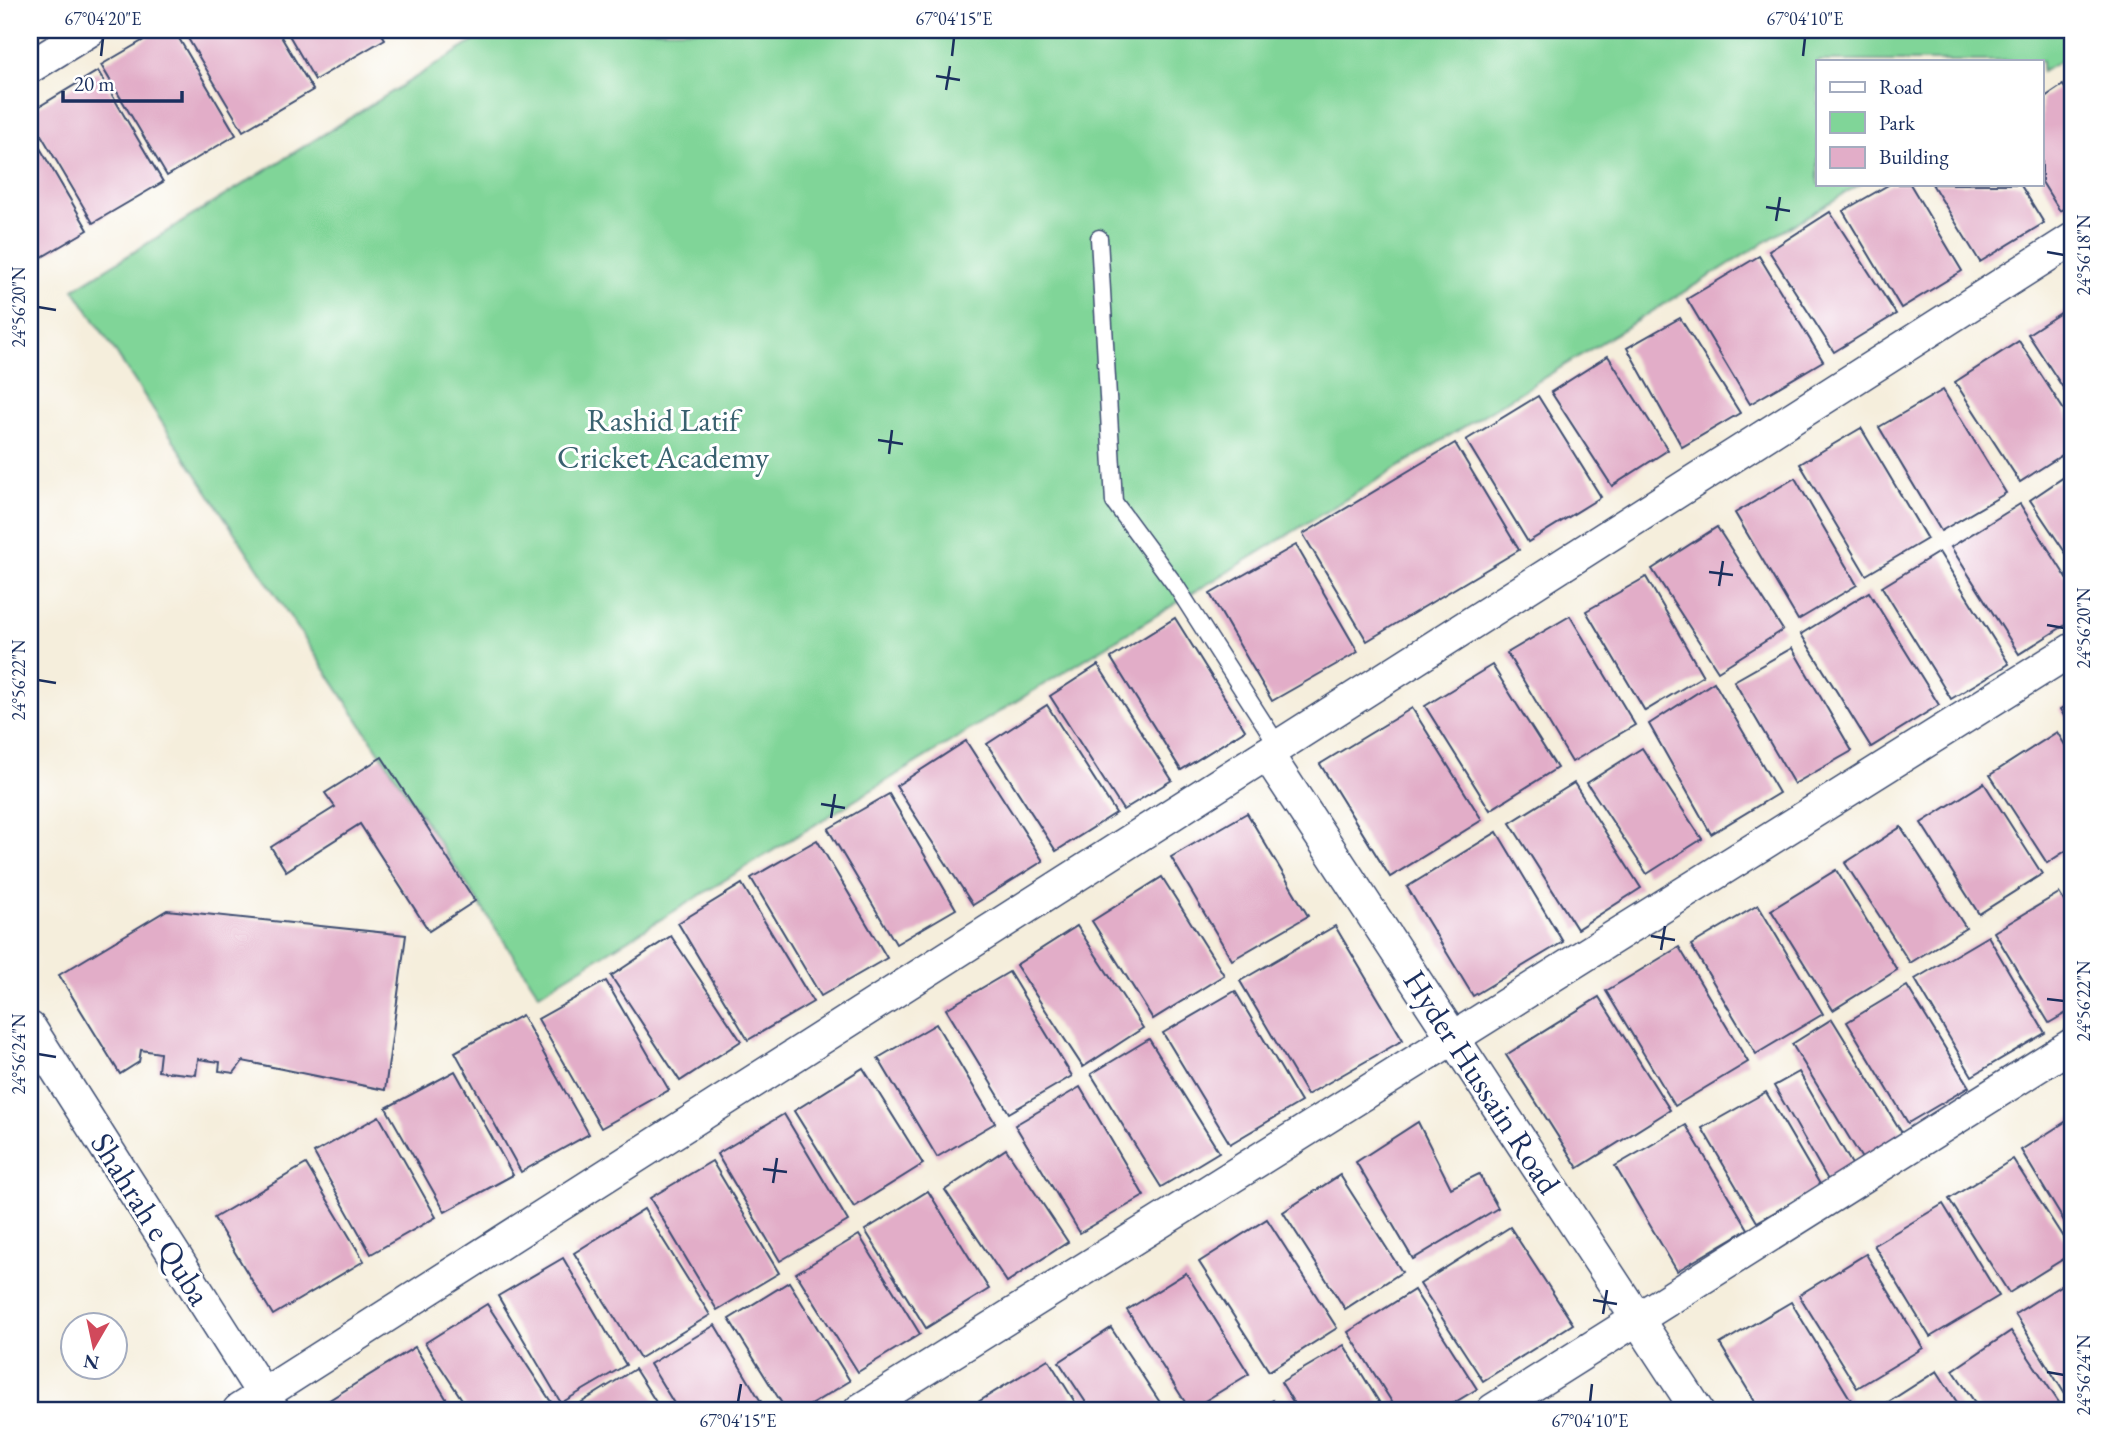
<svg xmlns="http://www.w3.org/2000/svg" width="2103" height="1440" font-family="'EB Garamond',serif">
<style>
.green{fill:#80d598;stroke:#4e827b;stroke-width:2}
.building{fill:#e2adc8}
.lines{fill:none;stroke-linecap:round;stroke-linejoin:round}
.service-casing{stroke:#3c4c71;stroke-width:19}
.minor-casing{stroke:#3c4c71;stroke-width:35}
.service{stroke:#fff;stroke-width:16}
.minor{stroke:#fff;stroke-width:32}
.ticks{fill:none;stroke:#1b2f5e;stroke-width:2.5}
.labels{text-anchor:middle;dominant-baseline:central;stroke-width:6;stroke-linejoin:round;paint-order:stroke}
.park-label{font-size:32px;fill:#39616f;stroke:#fff}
.street-label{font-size:32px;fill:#1b2f5e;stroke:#fff}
.neatline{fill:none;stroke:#1b2f5e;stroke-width:2.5}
.ticks-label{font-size:18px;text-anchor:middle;fill:#1b2f5e}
</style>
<rect width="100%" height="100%" fill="#fff"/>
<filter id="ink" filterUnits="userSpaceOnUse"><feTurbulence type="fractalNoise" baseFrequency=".0143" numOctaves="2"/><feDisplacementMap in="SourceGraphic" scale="14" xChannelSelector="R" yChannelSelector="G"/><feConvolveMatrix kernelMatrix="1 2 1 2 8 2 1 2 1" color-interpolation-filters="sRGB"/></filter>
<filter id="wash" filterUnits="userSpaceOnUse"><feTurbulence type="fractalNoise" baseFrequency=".00686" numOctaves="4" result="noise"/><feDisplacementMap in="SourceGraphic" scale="28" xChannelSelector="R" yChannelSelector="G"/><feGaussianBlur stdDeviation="1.57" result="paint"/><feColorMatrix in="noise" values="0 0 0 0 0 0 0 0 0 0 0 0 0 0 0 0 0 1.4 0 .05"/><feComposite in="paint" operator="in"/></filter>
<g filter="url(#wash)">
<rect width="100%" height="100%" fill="#f5eedc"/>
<polygon class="green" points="492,30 2073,30 2073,53 2042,72 2042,61 1818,61 1818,184 1860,184 539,994 74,289"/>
<g id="blocks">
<g class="building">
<polygon points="161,30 174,30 236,135 167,176 101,65"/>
<polygon points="183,30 277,30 313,90 243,131"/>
<polygon points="286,30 379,30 385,39 315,80"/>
<polygon points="98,71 163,182 93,223 30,116 30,112"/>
<polygon points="2063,85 2073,101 2073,202 2060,211 2042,182 2042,99"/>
<polygon points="30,131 88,230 30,264"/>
<polygon points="1890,184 1910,184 1962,271 1901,308 1843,211"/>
<polygon points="1932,184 2020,184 2044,223 1980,262"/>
<polygon points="1830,212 1896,314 1834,352 1769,251"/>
<polygon points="1759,256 1823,361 1750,404 1687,299"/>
<polygon points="2073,305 2073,403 2028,334"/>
<polygon points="1680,318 1740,413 1682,447 1627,348"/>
<polygon points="2019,341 2073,424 2073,448 2020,482 1955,382"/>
<polygon points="1608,356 1668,450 1612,486 1551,392"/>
<polygon points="1943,390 2006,493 1941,531 1879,427"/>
<polygon points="1538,396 1601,497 1528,542 1466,440"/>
<polygon points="1861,428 1927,539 1866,575 1800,464"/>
<polygon points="1455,443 1519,550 1367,641 1303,534"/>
<polygon points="2073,471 2073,564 2030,500"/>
<polygon points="1795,478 1857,585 1798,620 1735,513"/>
<polygon points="2020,504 2073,588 2073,620 2019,654 1951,547"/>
<polygon points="1717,527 1783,630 1718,671 1652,569"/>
<polygon points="1296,545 1358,652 1272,701 1210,594"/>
<polygon points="1939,552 2009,664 1951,699 1882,587"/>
<polygon points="1646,577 1703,676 1645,711 1586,611"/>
<polygon points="1869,592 1939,705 1871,747 1801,634"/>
<polygon points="1570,616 1635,725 1572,762 1507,653"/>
<polygon points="1175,618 1245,730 1181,770 1111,658"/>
<polygon points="1792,648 1852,751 1794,784 1734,681"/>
<polygon points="1098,665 1172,780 1123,810 1050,696"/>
<polygon points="1492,665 1557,768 1490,810 1425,706"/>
<polygon points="1714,682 1779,793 1711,834 1649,724"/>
<polygon points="2073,701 2073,731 2060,709"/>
<polygon points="1047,705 1116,813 1056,851 987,744"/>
<polygon points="1412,708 1482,820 1390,877 1320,764"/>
<polygon points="2057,732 2073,758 2073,846 2047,863 1990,775"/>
<polygon points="966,741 1043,861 973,905 896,786"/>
<polygon points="1642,748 1702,839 1647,874 1587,783"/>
<polygon points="382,757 475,901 429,931 360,824 286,871 271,847 335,807 325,793"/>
<polygon points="1574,783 1641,888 1577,929 1510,823"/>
<polygon points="1984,783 2042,874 1979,914 1921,823"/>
<polygon points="889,794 956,909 896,944 828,829"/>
<polygon points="1247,813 1308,916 1232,960 1171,857"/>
<polygon points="1901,827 1966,928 1910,963 1845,863"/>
<polygon points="1497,832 1563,942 1473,996 1407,887"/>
<polygon points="817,840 887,958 821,996 751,878"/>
<polygon points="1836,870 1897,970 1833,1010 1771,910"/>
<polygon points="1162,877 1224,975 1153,1019 1092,921"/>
<polygon points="2073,881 2073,898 2066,885"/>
<polygon points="742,884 813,1002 748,1040 678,923"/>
<polygon points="2059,893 2073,916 2073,1009 2049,1023 1994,932"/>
<polygon points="1758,905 1823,1014 1756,1054 1691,945"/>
<polygon points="167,910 406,935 385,1090 243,1061 234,1073 219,1071 220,1062 198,1059 196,1075 158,1071 160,1053 141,1050 139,1062 120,1074 59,975"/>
<polygon points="1077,926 1143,1028 1083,1067 1016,965"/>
<polygon points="1335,926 1403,1040 1307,1095 1240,981"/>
<polygon points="671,936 741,1041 680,1081 611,976"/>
<polygon points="1988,936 2045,1033 1972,1076 1915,979"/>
<polygon points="1679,947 1748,1062 1675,1106 1606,991"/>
<polygon points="1009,972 1072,1076 1009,1113 946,1009"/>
<polygon points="606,981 669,1090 601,1128 538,1019"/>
<polygon points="1907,986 1969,1087 1908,1123 1847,1022"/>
<polygon points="1235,991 1301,1102 1230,1144 1163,1033"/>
<polygon points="1599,997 1670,1110 1578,1168 1506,1055"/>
<polygon points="522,1015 589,1134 521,1172 455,1052"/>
<polygon points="1832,1019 1905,1138 1864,1162 1792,1044"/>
<polygon points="936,1024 995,1123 937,1157 878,1058"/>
<polygon points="1149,1039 1219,1152 1161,1187 1091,1074"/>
<polygon points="863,1068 923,1164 854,1207 794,1111"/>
<polygon points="455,1071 513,1175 445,1212 386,1108"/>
<polygon points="1799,1072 1853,1166 1828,1180 1774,1086"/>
<polygon points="1080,1087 1144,1196 1080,1233 1015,1125"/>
<polygon points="1766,1092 1821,1186 1757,1222 1702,1128"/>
<polygon points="784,1114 848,1221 780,1261 717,1154"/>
<polygon points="379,1116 436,1217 371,1254 314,1153"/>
<polygon points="2073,1117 2073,1236 2021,1150"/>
<polygon points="1418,1122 1451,1188 1479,1174 1498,1208 1413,1259 1356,1162"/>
<polygon points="1686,1125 1748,1229 1677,1271 1615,1166"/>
<polygon points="1006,1149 1068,1242 1007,1282 945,1190"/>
<polygon points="2013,1159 2073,1253 2009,1293 1949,1199"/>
<polygon points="712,1161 779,1273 717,1310 650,1198"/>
<polygon points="306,1164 364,1261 273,1315 214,1218"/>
<polygon points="1340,1175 1402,1272 1345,1309 1283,1212"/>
<polygon points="928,1191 989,1289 926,1328 865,1230"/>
<polygon points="1943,1204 1999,1296 1930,1337 1874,1245"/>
<polygon points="644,1209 710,1315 640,1358 574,1253"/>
<polygon points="1267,1219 1337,1328 1269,1371 1199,1262"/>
<polygon points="1510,1227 1573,1324 1483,1381 1420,1284"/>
<polygon points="859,1235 920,1334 858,1372 796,1273"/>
<polygon points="1866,1254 1923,1348 1857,1388 1799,1295"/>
<polygon points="563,1258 626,1365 561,1403 498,1296"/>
<polygon points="1186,1273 1249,1374 1190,1410 1127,1310"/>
<polygon points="2073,1278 2073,1407 2015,1314"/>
<polygon points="789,1282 850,1381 802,1410 786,1410 729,1319"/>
<polygon points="1414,1290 1477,1389 1442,1410 1397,1410 1348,1332"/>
<polygon points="1791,1302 1854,1405 1845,1410 1760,1410 1720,1344"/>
<polygon points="487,1304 555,1408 552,1410 469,1410 425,1343"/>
<polygon points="715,1325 766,1410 678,1410 650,1364"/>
<polygon points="1111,1328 1165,1410 1091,1410 1059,1362"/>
<polygon points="2011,1331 2064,1410 1980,1410 1953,1370"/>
<polygon points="1344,1345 1384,1410 1298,1410 1281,1382"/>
<polygon points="415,1347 453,1410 331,1410 326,1402"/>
<polygon points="1048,1359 1080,1410 984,1410 978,1402"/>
<polygon points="635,1369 661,1410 576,1410 574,1407"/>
<polygon points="1937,1371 1962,1410 1876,1410"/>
<polygon points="1273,1400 1279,1410 1256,1410"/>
</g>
</g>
</g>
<g filter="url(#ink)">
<use href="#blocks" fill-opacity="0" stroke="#3c4c71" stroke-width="2"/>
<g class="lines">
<g class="service-casing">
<polyline id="service" points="1099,238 1114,502 1176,586 1279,747"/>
</g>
<g class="minor-casing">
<g id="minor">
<polyline points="30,67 90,30"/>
<polyline points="1267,754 1697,1410"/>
<polyline points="30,1028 273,1410"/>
<polyline points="239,1410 2073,239"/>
<polyline points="860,1410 2073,649"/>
<polyline points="1493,1410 2073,1044"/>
</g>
</g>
<use href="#service" class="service"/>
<use href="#minor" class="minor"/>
</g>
</g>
<path class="ticks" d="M 101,56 L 103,38M 952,56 L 954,38M 1803,56 L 1805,38M 936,76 L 960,80M 946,90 L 950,66M 1766,207 L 1790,211M 1776,221 L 1780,197M 2047,252 L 2064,255M 38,307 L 56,310M 878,440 L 903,444M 889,454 L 892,430M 1709,572 L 1733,575M 1719,586 L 1723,561M 2047,625 L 2064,628M 38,680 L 56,683M 821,804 L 845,808M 831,818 L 835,794M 1651,936 L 1675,940M 1661,950 L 1665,926M 2047,999 L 2064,1001M 38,1054 L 56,1057M 763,1169 L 787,1172M 773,1183 L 777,1158M 1593,1300 L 1617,1304M 1603,1314 L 1607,1290M 2047,1372 L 2064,1375M 738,1402 L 741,1384M 1590,1402 L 1592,1384"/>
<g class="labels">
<g class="park-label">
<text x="663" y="420">Rashid Latif<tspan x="663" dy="37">Cricket Academy</tspan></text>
</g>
<g class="street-label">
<text transform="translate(1482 1082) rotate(57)">Hyder Hussain Road</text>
<text transform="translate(151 1219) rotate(58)">Shahrah e Quba</text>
</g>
</g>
<rect width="2103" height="1440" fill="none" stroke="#fff" stroke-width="77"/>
<rect x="1816" y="60" width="228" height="126" fill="#ffffff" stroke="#a4acbf" stroke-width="2"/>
<rect x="1830" y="82" width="35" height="10" fill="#ffffff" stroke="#a4acbf" stroke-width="2"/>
<text x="1879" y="94" font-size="21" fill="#1b2f5e">Road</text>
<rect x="1830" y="112" width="35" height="21" fill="#80d598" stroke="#a4acbf" stroke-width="2"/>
<text x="1879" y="130" font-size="21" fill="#1b2f5e">Park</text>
<rect x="1830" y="147" width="35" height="21" fill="#e2adc8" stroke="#a4acbf" stroke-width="2"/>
<text x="1879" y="164" font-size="21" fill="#1b2f5e">Building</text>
<g transform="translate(94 1346) rotate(189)"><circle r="33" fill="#ffffff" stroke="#a4acbf" stroke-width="2"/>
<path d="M0-5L12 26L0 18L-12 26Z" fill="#d1495b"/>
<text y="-10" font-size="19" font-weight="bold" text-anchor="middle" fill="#1b2f5e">N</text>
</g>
<path d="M63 91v10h119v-10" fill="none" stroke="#1b2f5e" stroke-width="3.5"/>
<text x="74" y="91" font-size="21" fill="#1b2f5e" stroke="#ffffff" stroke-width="5" paint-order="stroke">20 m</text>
<rect x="38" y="38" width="2026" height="1364" class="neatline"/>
<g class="ticks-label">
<text x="103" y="25">67°04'20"E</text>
<text x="954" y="25">67°04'15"E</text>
<text x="1805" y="25">67°04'10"E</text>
<text transform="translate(2084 255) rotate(-90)" y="6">24°56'18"N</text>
<text transform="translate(19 307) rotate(-90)" y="6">24°56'20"N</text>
<text transform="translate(2084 628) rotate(-90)" y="6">24°56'20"N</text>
<text transform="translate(19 680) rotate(-90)" y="6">24°56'22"N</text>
<text transform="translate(2084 1001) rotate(-90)" y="6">24°56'22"N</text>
<text transform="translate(19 1054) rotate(-90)" y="6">24°56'24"N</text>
<text transform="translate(2084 1375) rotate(-90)" y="6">24°56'24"N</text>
<text x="738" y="1427">67°04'15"E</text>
<text x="1590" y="1427">67°04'10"E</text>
</g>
</svg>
